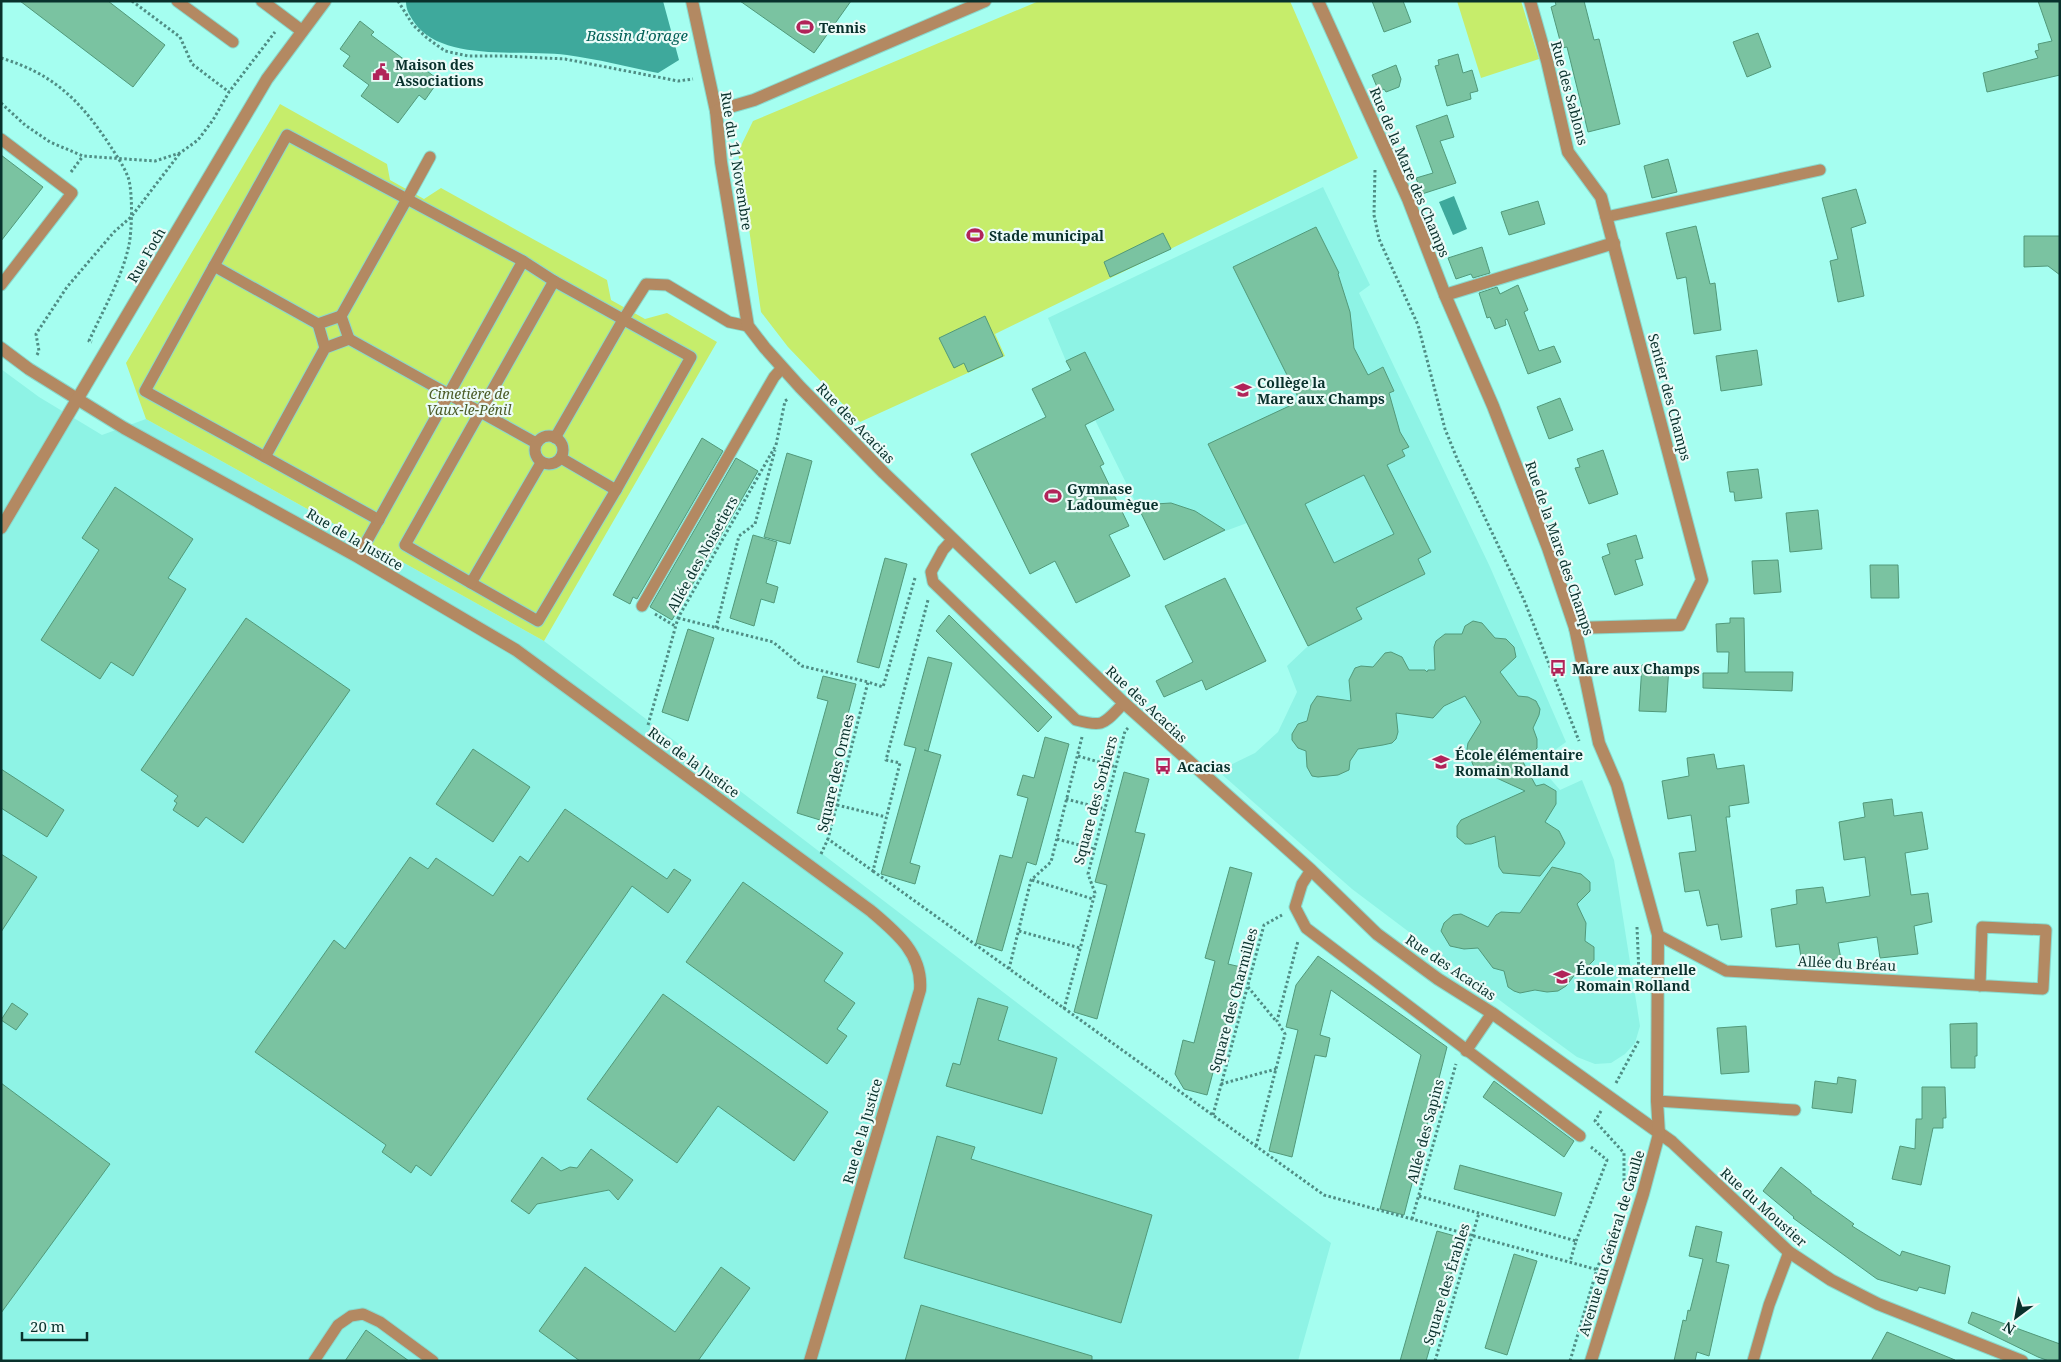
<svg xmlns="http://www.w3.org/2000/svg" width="2061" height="1362" font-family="'Noto Serif',serif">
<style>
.built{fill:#8ef3e5}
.green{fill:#c6ed6b}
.water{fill:#3ea99c}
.building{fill:#7ac3a1;stroke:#51997a;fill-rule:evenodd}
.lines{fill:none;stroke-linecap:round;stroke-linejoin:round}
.lane-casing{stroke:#89d9cd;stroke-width:13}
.street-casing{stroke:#89d9cd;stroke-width:14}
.path{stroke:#4f8d84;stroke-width:3;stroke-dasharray:2.5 2.5;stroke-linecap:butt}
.lane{stroke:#b38962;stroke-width:11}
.street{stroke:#b38962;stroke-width:12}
.labels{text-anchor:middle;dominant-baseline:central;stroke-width:4.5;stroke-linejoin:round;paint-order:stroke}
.poi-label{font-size:14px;font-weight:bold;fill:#09312c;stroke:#ebfbf8;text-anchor:start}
.street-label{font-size:14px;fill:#09312c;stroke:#ebfbf8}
.park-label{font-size:14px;font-style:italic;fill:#4c5c28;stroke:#ebfbf8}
.water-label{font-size:15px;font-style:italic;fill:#006057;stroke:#ebfbf8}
</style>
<rect width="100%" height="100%" fill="#a5fef0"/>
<g class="built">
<polygon points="1323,187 1370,285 1359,293 1490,567 1566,742 1541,760 1547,775 1560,790 1582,780 1614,860 1640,1026 1635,1043 1625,1054 1611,1063 1595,1064 1577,1057 1506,1005 1352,889 1218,771 1255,753 1278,732 1297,692 1287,666 1308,646 1247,523 1220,533 1164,560 1066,361 1048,318"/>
<polygon points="1,369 39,397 102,435 146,419 544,641 1331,1243 1298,1361 1,1361"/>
</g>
<g class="green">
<polygon points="1039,1 1290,1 1358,158 995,334 1005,356 860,422 788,347 761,312 738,152 753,121"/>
<polygon points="1457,1 1521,1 1539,59 1481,78"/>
<polygon points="280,104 387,164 390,180 424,199 441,188 607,280 611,300 645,319 667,313 717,342 544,641 146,419 126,363"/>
</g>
<g class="water">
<path d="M 406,1 L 663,1 L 679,60 L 658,73 C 628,67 597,59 567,55 C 524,49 441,63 414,22 C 409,14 406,10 406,1 Z"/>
<polygon points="1454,196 1467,229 1453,235 1439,202"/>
</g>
<g class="building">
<polygon points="20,1 108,1 165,45 133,87"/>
<polygon points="740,1 851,1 814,53"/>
<polygon points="1372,1 1403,1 1411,22 1384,32"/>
<polygon points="1555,1 1584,1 1594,40 1599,39 1620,124 1588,132 1567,47 1562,48 1551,7 1556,5"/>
<polygon points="2038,1 2060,1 2060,75 1987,92 1983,73 2038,58 2035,51 2039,50 2038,44 2052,41"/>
<polygon points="360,21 374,32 371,35 417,69 420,66 439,80 425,100 419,95 398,123 361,96 369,85 343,66 350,56 340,49"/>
<polygon points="1758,33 1771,67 1747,77 1733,42"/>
<polygon points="1458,54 1463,73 1472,70 1478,91 1470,93 1471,99 1447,106 1435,66 1439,65 1438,60"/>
<polygon points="1396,65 1401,79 1399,87 1386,92 1384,89 1379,92 1372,75"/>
<polygon points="1447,115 1454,137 1440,141 1456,183 1422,194 1416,178 1433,173 1416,126"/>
<polygon points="1,155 43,187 1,241"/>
<polygon points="1668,159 1677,192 1652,198 1644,166"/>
<polygon points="1856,189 1866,223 1851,228 1864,296 1838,302 1830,261 1838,259 1822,198"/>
<polygon points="1538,201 1545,224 1509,235 1501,212"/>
<polygon points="1696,226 1710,284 1715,283 1721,330 1694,334 1686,277 1677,279 1666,233"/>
<path d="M 1316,227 L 1339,273 L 1338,274 L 1350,312 L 1354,348 L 1368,375 L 1383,367 L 1394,391 L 1389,393 L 1400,432 L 1409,447 L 1402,450 L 1405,456 L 1387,465 L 1431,552 L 1418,559 L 1425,574 L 1356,608 L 1362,619 L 1308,646 L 1208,444 L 1300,401 L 1233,267 ZM 1364,475 L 1394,534 L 1334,563 L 1305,504 Z"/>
<polygon points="1163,233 1171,249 1110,277 1104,262"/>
<polygon points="2024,236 2060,236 2060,275 2048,266 2024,267"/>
<polygon points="1482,247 1490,273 1473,278 1471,274 1456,279 1448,258"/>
<polygon points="1518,285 1528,310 1524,312 1539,351 1554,346 1561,362 1528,374 1507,319 1505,320 1506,325 1495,329 1490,317 1487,318 1479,293 1497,287 1500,294"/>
<polygon points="985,316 1003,356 968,372 964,363 954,368 939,338"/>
<polygon points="1757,350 1762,385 1721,391 1716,356"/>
<polygon points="1085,352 1114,410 1085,425 1104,464 1100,466 1129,526 1109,535 1130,576 1076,603 1055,561 1030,574 971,454 1046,417 1032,389 1071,370 1066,361"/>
<polygon points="1560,398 1573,430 1549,439 1537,407"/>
<polygon points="702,438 723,451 637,599 633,597 630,604 613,595"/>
<polygon points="1603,450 1618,494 1589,504 1575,468 1580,467 1577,459"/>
<polygon points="787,453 812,461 790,544 764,537"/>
<polygon points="736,458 758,471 672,620 650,607"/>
<polygon points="1758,469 1762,498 1735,501 1734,492 1730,492 1727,472"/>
<polygon points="115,487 193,539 168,578 186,589 133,676 111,662 100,679 41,640 99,550 82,538"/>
<polygon points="1171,503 1195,511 1225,530 1164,560 1140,511 1155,504"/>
<polygon points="1818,510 1822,549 1790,552 1786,513"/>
<polygon points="753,535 777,542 766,583 778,587 774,603 761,599 754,626 730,618"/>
<polygon points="1636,535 1643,558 1635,560 1643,585 1615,595 1602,557 1610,554 1607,544"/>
<polygon points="885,558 907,564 879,668 857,662"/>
<polygon points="1778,560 1781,592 1754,594 1752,561"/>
<polygon points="1870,565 1898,565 1899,598 1871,598"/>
<polygon points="1225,578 1266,661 1206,690 1202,680 1164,697 1156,681 1193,662 1165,606"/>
<polygon points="949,615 1052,717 1038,732 936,631"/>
<polygon points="246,618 350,690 243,843 206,817 198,827 173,810 177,803 174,801 178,796 141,770"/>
<polygon points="1730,618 1744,618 1745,672 1793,672 1792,691 1703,688 1703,673 1728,673 1729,652 1717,652 1716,624 1730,623"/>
<polygon points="1473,621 1482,623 1495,638 1506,639 1514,647 1516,657 1500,672 1518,696 1528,697 1536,701 1540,709 1539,715 1533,728 1537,739 1537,748 1523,762 1536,786 1544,784 1556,791 1556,804 1545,822 1559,831 1565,843 1563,847 1540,876 1503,873 1499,867 1495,836 1471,844 1465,844 1457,837 1457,826 1461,820 1525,791 1477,769 1473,765 1467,749 1468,743 1481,722 1465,696 1444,706 1433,718 1396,713 1398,732 1396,739 1392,743 1383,745 1358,749 1350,761 1349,770 1338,775 1318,777 1312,776 1307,767 1306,751 1298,748 1292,740 1292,734 1298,724 1307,721 1311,705 1317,696 1351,701 1349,680 1355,668 1361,666 1373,667 1385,653 1391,652 1402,657 1409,670 1425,670 1427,672 1428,670 1435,670 1434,647 1436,641 1445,634 1462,634 1465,626"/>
<polygon points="688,629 714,638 688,721 662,712"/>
<polygon points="928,657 952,663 928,751 924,750 941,755 910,863 920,866 915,884 881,874 916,748 904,745"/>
<polygon points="1642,665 1669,666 1666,712 1639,711"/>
<polygon points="823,676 856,684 820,820 797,813 828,701 817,698"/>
<polygon points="1045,737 1069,744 1036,865 1027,862 1002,951 976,943 1000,855 1012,858 1028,798 1017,795 1023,775 1034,778"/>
<polygon points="473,749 530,787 493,842 436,804"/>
<polygon points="1714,754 1717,769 1744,765 1749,803 1729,806 1730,817 1726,817 1742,937 1721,940 1718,924 1707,926 1699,890 1685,892 1679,853 1696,851 1691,815 1668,819 1662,781 1689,776 1687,758"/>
<polygon points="1,769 64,810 47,837 1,808"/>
<polygon points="1124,772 1149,779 1135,832 1145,834 1097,1019 1074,1012 1107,885 1095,882"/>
<polygon points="1892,799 1894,816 1922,812 1928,849 1905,853 1911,895 1928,893 1932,922 1914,926 1918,954 1880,958 1877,937 1838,943 1841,959 1802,964 1799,944 1776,947 1771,909 1797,904 1796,890 1823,887 1826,903 1870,896 1865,857 1844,860 1839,822 1865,817 1863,803"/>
<polygon points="565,809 667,879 674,869 691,880 668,913 632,886 431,1176 416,1165 411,1173 382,1152 386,1145 255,1052 334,940 345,949 410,857 428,869 436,858 493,896 520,856 528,862"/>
<polygon points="1,854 37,877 1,932"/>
<polygon points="1230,867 1252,873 1228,964 1241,967 1207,1095 1184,1089 1175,1074 1183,1040 1194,1043 1215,961 1205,958"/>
<polygon points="1552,867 1581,874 1590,882 1590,891 1577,904 1586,923 1585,941 1594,947 1594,960 1589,965 1576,973 1566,986 1558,991 1547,992 1535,990 1520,993 1514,991 1508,987 1504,971 1493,968 1478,948 1464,949 1450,946 1441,931 1444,923 1453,915 1461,914 1488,927 1496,915 1501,912 1520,913"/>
<polygon points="743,882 843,953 824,981 855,1003 837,1029 847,1036 827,1064 686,962"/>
<polygon points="1318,956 1447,1047 1404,1215 1380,1209 1421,1055 1331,990 1320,1035 1330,1038 1326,1057 1315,1055 1292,1157 1269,1151 1298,1030 1286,1027 1296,985"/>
<polygon points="663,994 828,1112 794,1161 718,1106 677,1163 587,1099"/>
<polygon points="978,998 1008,1007 998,1040 1057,1058 1042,1114 946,1086 953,1063 960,1065"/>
<polygon points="12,1003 28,1014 16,1030 1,1020"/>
<polygon points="1977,1023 1977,1056 1975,1056 1975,1068 1951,1068 1950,1024"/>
<polygon points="1746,1026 1749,1072 1721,1074 1717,1028"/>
<polygon points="1838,1077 1856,1080 1852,1113 1812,1108 1815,1081 1837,1084"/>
<polygon points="1494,1081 1574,1141 1564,1157 1483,1097"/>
<polygon points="1,1083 110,1164 1,1313"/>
<polygon points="1922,1087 1945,1087 1946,1118 1943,1118 1943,1128 1933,1128 1921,1185 1892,1179 1900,1146 1915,1149 1916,1119 1922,1119"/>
<polygon points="937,1136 975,1147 971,1159 1152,1215 1121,1323 904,1258"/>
<polygon points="591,1149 633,1180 618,1200 609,1190 537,1204 529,1214 511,1201 542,1157 561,1171 570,1167 577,1168"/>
<polygon points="1460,1165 1562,1193 1555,1216 1454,1189"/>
<polygon points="1781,1167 1811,1191 1811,1193 1854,1224 1852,1226 1900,1256 1902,1251 1950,1266 1945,1294 1919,1287 1917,1291 1877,1279 1793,1218 1794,1217 1763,1191"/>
<polygon points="1696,1226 1722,1232 1716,1262 1729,1265 1709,1356 1697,1352 1695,1361 1674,1361 1683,1320 1686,1321 1688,1310 1690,1311 1703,1259 1689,1256"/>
<polygon points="1437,1231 1462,1238 1426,1361 1400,1361"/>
<polygon points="1514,1254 1537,1261 1507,1355 1485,1348"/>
<polygon points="585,1267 675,1332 721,1267 750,1288 698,1361 580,1361 539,1331"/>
<polygon points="921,1305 1092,1356 1092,1361 905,1361"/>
<polygon points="1972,1312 2060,1344 2060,1361 2049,1361 2038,1357 1968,1323"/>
<polygon points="366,1330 409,1361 345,1361"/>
<polygon points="1887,1332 1955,1360 1955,1361 1871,1361"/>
</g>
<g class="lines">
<g class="lane-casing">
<g id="lane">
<polyline points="177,1 233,42"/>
<polyline points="1,139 72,193 1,285"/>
<polyline points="1606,217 1820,170"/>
<polyline points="523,261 554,281 691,357 616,490 561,458"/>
<polyline points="214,266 145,391 265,457"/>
<polyline points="318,324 214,266 287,135 407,199 341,316"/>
<polyline points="349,339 536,443"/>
<polyline points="325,348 318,324 341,316 349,339 325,348 265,457 379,520"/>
<circle cx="549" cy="450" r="14"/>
<polyline points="555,438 623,320 646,284 667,285 729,322 748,326"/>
<polyline points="541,463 471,583 538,621 616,490"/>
<path d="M 952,540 L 943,550 L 931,572 L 933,582 L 1076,720 C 1105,728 1104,723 1124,703"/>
<polyline points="358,557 523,261 407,199 430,157"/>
<polyline points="471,583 405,545 554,281"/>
<polyline points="642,606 774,377 782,368"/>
<polyline points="1311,870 1302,884 1295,907 1306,928 1580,1136"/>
<polyline points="1658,935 1726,971 2043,989 2046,930 1982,927 1980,986"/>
<polyline points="1466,1051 1492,1013"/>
<polyline points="1657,1101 1795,1110"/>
<polyline points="314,1361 338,1325 351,1316 363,1314 380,1322 433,1361"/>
<polyline points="1753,1361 1769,1305 1789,1252"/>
</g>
</g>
<g class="street-casing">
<g id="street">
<polyline points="262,1 302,31"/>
<polyline points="692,1 716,111 721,162 748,326 765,348 800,387 884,473 1124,703 1311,870 1377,934 1438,979 1492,1013 1672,1142 1789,1252 1831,1280 1878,1304 2022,1361"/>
<polyline points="1318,1 1408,199 1445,295 1493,406 1548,548 1575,628 1599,743 1617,785 1658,935 1657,1101 1659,1134 1643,1194 1591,1361"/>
<polyline points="1530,1 1547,61 1568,152 1601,197 1702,580 1680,625 1575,628"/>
<polyline points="716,111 754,100 985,1"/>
<polyline points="1445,295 1614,243"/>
<path d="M 1,348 L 29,369 L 124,428 L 358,557 L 516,650 L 871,911 C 896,932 923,954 920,990 L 810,1361"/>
<polyline points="1,528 267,79 325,1"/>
</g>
</g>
<g class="path">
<polyline points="132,1 180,37 192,64 229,92"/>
<polyline points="398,1 413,25 427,38 445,51 468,56 504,56 565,59 678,81 693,79"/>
<path d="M 1,58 C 51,73 78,98 107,141 C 114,152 123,164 128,177 C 133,191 132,230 129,245 C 122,278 103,310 89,341 L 92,342"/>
<polyline points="1,103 25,125 50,142 83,156 155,161 180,153 198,140 213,120 229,92 275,32"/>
<polyline points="1375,170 1374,215 1379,239 1418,325 1445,429 1458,461 1524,600 1579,741"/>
<polyline points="71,172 83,156"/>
<polyline points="37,355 39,351 36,334 67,287 114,232 131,217 180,153"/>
<polyline points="915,578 883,687 868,682 828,839 873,871 900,763 886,760 928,600"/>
<polyline points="655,614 675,626"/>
<polyline points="678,618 773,642 802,666 868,682"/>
<polyline points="716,628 739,536 755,524 775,450"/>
<polyline points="648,725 678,618 776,445 785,401 788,399"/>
<polyline points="1078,756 1116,767"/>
<polyline points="1066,799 1105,809"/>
<polyline points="837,805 886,817"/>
<polyline points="1057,839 1094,849"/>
<polyline points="821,854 828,839"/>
<polyline points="873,871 1324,1195 1602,1271"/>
<polyline points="1032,880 1093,899"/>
<polyline points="1637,927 1639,974"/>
<polyline points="1019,931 1080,948"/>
<polyline points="1009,969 1031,880 1051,862 1082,737"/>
<polyline points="1248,987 1276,1021"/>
<polyline points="1064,1009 1095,893 1088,874 1125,731 1128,728"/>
<polyline points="1616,1083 1639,1040"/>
<polyline points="1221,1084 1276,1069"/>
<polyline points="1601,1111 1595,1121 1624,1153 1624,1192"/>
<polyline points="1213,1115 1264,925 1282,915"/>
<polyline points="1256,1146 1285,1034 1277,1021 1298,941"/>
<polyline points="1419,1196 1576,1241 1570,1262"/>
<polyline points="1412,1219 1456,1064"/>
<polyline points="1576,1241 1607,1160 1591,1147"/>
<polyline points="1435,1361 1479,1213"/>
<polyline points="1570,1361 1597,1269 1609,1238"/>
</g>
<use href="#lane" class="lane"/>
<use href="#street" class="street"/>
</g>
<defs>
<g id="stadium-bare" transform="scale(1.35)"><path d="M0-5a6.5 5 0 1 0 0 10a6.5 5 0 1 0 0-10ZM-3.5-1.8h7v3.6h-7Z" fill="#b12359" stroke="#ebfbf8" stroke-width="2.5" paint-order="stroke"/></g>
<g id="civic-bare" transform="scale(1.35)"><path d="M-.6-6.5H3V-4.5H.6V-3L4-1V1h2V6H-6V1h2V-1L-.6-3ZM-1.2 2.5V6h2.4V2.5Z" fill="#b12359" stroke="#ebfbf8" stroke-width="2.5" paint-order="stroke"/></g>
<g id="school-bare" transform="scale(1.35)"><path d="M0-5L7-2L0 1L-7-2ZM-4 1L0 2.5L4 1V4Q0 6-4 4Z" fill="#b12359" stroke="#ebfbf8" stroke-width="2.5" paint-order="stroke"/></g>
<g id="bus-bare" transform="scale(1.35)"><path d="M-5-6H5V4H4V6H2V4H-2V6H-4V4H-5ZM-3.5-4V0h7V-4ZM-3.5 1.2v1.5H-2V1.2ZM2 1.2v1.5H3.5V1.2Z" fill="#b12359" stroke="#ebfbf8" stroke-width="2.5" paint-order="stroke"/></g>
</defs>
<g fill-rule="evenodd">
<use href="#stadium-bare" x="805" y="27"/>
<use href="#civic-bare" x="381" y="72"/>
<use href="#stadium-bare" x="975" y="235"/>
<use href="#school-bare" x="1243" y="390"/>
<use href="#stadium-bare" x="1053" y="496"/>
<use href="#bus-bare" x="1558" y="668"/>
<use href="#school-bare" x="1441" y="762"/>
<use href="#bus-bare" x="1163" y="766"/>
<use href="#school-bare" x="1562" y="977"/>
</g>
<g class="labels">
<g class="poi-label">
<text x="819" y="27">Tennis</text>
<text x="395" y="64">Maison des<tspan x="395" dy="16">Associations</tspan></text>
<text x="989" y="235">Stade municipal</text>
<text x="1257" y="382">Collège la<tspan x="1257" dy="16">Mare aux Champs</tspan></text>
<text x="1067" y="488">Gymnase<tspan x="1067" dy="16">Ladoumègue</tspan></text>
<text x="1572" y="668">Mare aux Champs</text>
<text x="1455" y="754">École élémentaire<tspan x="1455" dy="16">Romain Rolland</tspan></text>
<text x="1177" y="766">Acacias</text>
<text x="1576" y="969">École maternelle<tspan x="1576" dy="16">Romain Rolland</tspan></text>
</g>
<g class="street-label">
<text transform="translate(1570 93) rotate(75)">Rue des Sablons</text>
<text transform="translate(737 161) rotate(81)">Rue du 11 Novembre</text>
<text transform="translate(1410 172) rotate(67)">Rue de la Mare des Champs</text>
<text transform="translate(146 255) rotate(-60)">Rue Foch</text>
<text transform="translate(1670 397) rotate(75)">Sentier des Champs</text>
<text transform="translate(856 423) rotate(46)">Rue des Acacias</text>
<text transform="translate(355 539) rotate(30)">Rue de la Justice</text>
<text transform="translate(1560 548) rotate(71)">Rue de la Mare des Champs</text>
<text transform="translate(702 554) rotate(-61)">Allée des Noisetiers</text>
<text transform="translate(1147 704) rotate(43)">Rue des Acacias</text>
<text transform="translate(694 762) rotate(36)">Rue de la Justice</text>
<text transform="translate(835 773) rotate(-77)">Square des Ormes</text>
<text transform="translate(1095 800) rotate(-75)">Square des Sorbiers</text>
<text transform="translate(1847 963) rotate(3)">Allée du Bréau</text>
<text transform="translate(1451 967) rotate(34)">Rue des Acacias</text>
<text transform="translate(1233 1000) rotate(-75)">Square des Charmilles</text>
<text transform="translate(862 1131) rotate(-74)">Rue de la Justice</text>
<text transform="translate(1425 1131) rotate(-75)">Allée des Sapins</text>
<text transform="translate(1764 1207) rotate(42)">Rue du Moustier</text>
<text transform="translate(1611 1243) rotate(-73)">Avenue du Général de Gaulle</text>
<text transform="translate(1446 1284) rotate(-73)">Square des Érables</text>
</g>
<g class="park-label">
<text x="469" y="393">Cimetière de<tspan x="469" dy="16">Vaux-le-Pénil</tspan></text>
</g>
<g class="water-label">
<text x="637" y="35">Bassin d'orage</text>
</g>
</g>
<rect width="2061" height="1362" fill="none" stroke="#09312c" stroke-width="5"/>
<g transform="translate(2016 1317) rotate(212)" stroke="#ebfbf8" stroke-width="4" paint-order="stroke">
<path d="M0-4L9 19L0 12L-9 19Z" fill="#09312c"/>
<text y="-8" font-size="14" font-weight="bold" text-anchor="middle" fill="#09312c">N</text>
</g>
<path d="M22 1332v8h65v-8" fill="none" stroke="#09312c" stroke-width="2.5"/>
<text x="30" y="1332" font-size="15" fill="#09312c" stroke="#ebfbf8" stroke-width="4" paint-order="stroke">20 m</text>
</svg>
